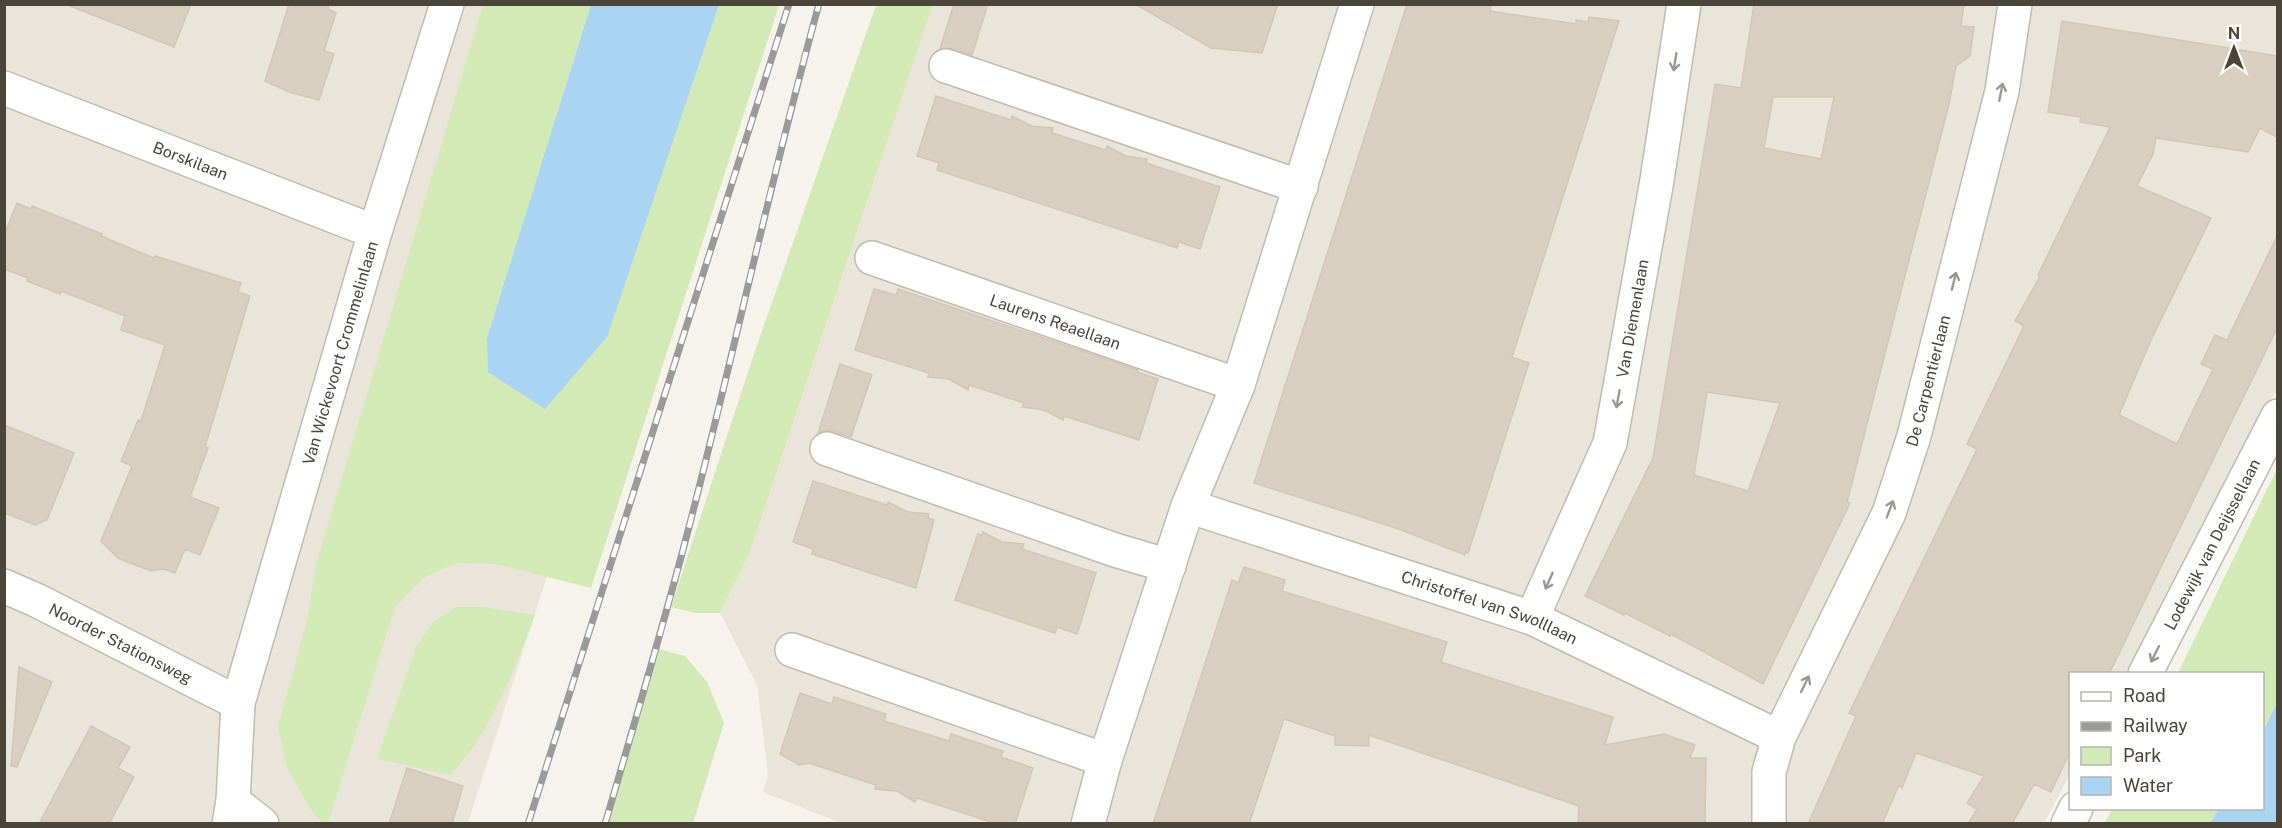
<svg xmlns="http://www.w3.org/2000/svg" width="2282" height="828" font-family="'Public Sans',sans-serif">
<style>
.residential{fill:#eae5da}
.green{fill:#d2eab5}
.water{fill:#a9d4f2}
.building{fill:#d8cfc1;stroke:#d3c7b4;stroke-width:1.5;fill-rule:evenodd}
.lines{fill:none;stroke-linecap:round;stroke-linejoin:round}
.minor-casing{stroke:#c2bbae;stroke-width:36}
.minor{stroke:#fff;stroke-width:33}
.rail-casing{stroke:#9a9a9a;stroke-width:7}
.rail{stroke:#fff;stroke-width:4.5;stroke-dasharray:14;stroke-linecap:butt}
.oneway{stroke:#9c9892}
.labels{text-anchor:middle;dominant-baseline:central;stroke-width:5;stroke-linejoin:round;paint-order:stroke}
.street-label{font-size:16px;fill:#4b4439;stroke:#fff}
</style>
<rect width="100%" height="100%" fill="#f6f3ec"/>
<g class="residential">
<polygon points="5,5 730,5 468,823 5,824"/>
<polygon points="933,5 2277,5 2277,389 2125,673 2070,674 2070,774 2044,823 841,823 763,792 768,775 757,685 720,613 750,552"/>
</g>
<g class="green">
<polygon points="483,5 591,5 487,338 607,337 719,5 779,5 591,588 496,564 456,563 425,577 395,607 328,823 322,823 309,807 286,765 278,727 308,617 315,568"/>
<polygon points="876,5 933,5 750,552 720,613 695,613 671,607 752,360"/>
<polygon points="2277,469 2277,703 2263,731 2262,674 2178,673"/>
<path d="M 456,607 L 483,607 L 535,615 C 518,659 501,706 474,746 C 467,756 458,765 451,775 L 377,759 L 416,647 L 433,622 Z"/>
<polygon points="659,649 685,656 707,682 724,723 693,823 608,823"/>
<polygon points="2113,808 2219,808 2219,809 2210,823 2105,823"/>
</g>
<g class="water">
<polygon points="591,5 719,5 607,337 545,409 488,372 487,338"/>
<polygon points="2277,703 2277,823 2210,823 2219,809 2262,808 2263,731"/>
</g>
<g class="building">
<polygon points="70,4 191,4 174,47 70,6"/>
<polygon points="289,4 329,4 328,9 336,13 324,51 334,54 319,100 289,92 265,81"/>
<polygon points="954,4 988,4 972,55 951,48 940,49"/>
<polygon points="1135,4 1278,4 1262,53 1211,48"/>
<polygon points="1407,4 1491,4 1490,11 1576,24 1576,20 1588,22 1589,17 1619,21 1512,357 1529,363 1468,553 1465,552 1465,555 1396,528 1254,483"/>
<path d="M 1754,4 L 1964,4 L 1961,26 L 1974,27 L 1970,56 L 1956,66 L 1949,104 L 1847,502 L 1850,503 L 1763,684 L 1671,634 L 1670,636 L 1625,613 L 1624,615 L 1585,596 L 1653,458 L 1715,84 L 1741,88 ZM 1773,97 L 1834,97 L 1821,159 L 1764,148 ZM 1707,392 L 1780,403 L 1748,491 L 1694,475 Z"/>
<polygon points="2062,21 2277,56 2277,137 2260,128 2248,152 2156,138 2153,154 2137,186 2211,218 2151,340 2119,415 2177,444 2213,369 2201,364 2215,335 2227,340 2277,236 2277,328 2109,674 2070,674 2070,752 2051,792 2034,784 2012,824 1968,824 1977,809 1967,803 1984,776 1916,753 1902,788 1899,785 1882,824 1808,824 1856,716 1849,713 1977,449 1967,444 2024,326 2015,321 2040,276 2038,275 2110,127 2080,122 2081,117 2048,112"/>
<polygon points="936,96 1011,120 1012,116 1032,126 1053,128 1052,133 1106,150 1107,146 1126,156 1147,159 1146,163 1220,187 1200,249 1179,242 1177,248 937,170 939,163 917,156"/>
<polygon points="17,203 31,209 32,206 102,234 101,236 154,258 155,256 241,283 238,292 250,296 205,447 208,448 190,497 219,508 200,555 185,549 175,573 164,569 151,571 127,562 118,558 101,541 132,466 121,461 138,420 141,421 165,345 121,330 125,316 61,291 60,294 27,281 28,278 4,269 4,235"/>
<polygon points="874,289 896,295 898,289 1138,370 1137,372 1158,379 1139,440 1064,416 1063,420 1044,410 1022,407 1024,403 969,385 968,390 949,379 928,377 929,373 855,350"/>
<polygon points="840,364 872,375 851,437 833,431 824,431 818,433"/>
<polygon points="4,425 74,453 47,520 35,525 4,513"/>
<polygon points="813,481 887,505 888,502 908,512 929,514 928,518 934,520 916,588 812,554 813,549 793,542"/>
<polygon points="983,532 1002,542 1024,544 1022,549 1096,573 1077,634 1057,627 1055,633 955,600 978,534 982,535"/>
<polygon points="1244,567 1285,580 1282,591 1447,642 1441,662 1613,717 1605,745 1664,734 1695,745 1690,758 1706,758 1705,824 1578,824 1579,806 1369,735 1369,746 1335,745 1335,736 1284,719 1249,824 1153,824 1232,580 1238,583"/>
<polygon points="19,667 52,682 17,767 11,766"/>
<polygon points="800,693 832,704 834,697 886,714 884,721 949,741 951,734 1003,751 1001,757 1033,768 1015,824 997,824 917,798 915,802 897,791 875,789 876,785 809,763 799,765 780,754"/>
<polygon points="91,726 130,747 118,768 134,777 109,824 39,824"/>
<polygon points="407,768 463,786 452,824 389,824"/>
</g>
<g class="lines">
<g class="minor-casing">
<g id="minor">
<polyline points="946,66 1301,187"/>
<path id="s1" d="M 4,88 L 375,232"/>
<path id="s2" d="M 872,258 L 1238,385"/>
<polyline points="827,449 1115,550 1169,566"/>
<path id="s3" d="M 1188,506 L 1532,618 L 1779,737"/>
<path id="s4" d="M 4,586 L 36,600 L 238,703"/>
<path id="s5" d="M 1532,618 L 1610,443 L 1657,180 L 1684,4"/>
<polyline points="792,650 1105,760"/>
<path id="s6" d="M 2145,674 L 2278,416"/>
<polyline points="233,801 262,824"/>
<path id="s7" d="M 229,824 L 233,801 L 238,703 L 375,232 L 447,4"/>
<polyline points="1088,824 1105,760 1188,506 1238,385 1357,4"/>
<path id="s8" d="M 1769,824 L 1769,772 L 1779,737 L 1889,513 L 1914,436 L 2002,91 L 2015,4"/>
<polyline points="2068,824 2076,808"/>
</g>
</g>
<use href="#minor" class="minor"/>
<g class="rail-casing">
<g id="rail">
<polyline points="528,824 789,4"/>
<path d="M 605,824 C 634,725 663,627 689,527 C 734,353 771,178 819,4"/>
</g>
</g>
<use href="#rail" class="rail"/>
</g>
<defs><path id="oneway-shaft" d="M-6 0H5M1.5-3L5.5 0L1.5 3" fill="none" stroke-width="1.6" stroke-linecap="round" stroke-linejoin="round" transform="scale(1.5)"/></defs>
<g class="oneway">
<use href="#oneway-shaft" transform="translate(1675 62) rotate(99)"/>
<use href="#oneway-shaft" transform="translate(2001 92) rotate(-79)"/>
<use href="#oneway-shaft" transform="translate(1954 281) rotate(-76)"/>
<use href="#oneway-shaft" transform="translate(1618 399) rotate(100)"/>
<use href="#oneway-shaft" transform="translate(1890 509) rotate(-69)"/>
<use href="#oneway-shaft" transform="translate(1549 581) rotate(114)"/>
<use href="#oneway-shaft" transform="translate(2155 654) rotate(117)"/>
<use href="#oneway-shaft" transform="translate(1805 684) rotate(-64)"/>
</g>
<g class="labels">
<g class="street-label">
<text stroke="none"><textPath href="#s1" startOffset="200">Borskilaan</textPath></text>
<text stroke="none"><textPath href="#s5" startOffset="318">Van Diemenlaan</textPath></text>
<text stroke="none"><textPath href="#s2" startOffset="194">Laurens Reaellaan</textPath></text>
<text stroke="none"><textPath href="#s7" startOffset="486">Van Wickevoort Crommelinlaan</textPath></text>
<text stroke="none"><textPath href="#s8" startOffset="476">De Carpentierlaan</textPath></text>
<text stroke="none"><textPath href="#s6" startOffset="146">Lodewijk van Deijssellaan</textPath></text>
<text stroke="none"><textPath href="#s3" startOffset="318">Christoffel van Swolllaan</textPath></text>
<text stroke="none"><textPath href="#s4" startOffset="130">Noorder Stationsweg</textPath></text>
</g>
</g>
<rect width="2282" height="828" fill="none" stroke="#4b4439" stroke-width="12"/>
<rect x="2069" y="672" width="195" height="138" fill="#ffffff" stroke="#b7b4b0" stroke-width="1.5"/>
<rect x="2081" y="692" width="30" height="9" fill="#ffffff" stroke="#b7b4b0" stroke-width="1.5"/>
<text x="2123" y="702" font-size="18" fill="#4b4439">Road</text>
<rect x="2081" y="722" width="30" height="9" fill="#9a9a9a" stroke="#b7b4b0" stroke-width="1.5"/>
<text x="2123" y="732" font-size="18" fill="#4b4439">Railway</text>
<rect x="2081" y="747" width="30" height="18" fill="#d2eab5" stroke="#b7b4b0" stroke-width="1.5"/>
<text x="2123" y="762" font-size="18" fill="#4b4439">Park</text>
<rect x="2081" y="777" width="30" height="18" fill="#a9d4f2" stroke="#b7b4b0" stroke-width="1.5"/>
<text x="2123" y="792" font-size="18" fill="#4b4439">Water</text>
<g transform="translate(2234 48)" stroke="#ffffff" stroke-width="4.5" paint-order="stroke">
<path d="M0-4.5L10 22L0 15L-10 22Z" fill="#4b4439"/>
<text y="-9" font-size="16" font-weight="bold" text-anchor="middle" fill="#4b4439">N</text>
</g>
</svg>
